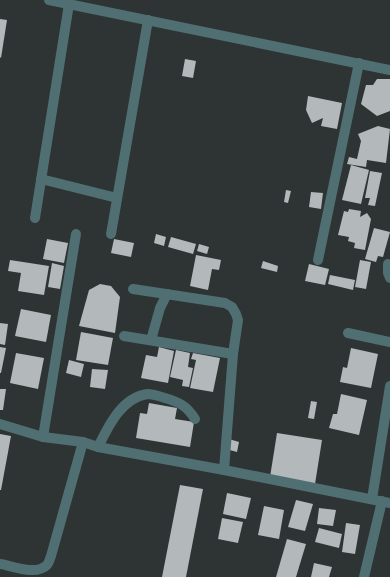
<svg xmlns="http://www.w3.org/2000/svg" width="390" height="577" font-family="Raleway,sans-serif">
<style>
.building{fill:#b3b9ba}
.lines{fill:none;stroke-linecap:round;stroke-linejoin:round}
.street{stroke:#506f72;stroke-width:10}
</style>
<rect width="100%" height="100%" fill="#2e3333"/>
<g class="building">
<polygon points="0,19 7,20 1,58 0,57"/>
<polygon points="185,59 196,61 193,78 182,76"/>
<polygon points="377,79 390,79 390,111 377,116 361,104 366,85 373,85"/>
<polygon points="308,96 342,103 337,129 321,126 323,118 312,123 306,110"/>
<polygon points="378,126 390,129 386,163 367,160 366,167 347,164 349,157 357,159 361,141 358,134"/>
<polygon points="351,165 369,170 361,204 342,200"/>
<polygon points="370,171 382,173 375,206 368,205 370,198 365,198"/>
<polygon points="286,190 291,191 288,203 284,202"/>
<polygon points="311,192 323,193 321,209 309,207"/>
<polygon points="349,209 361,211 360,217 367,213 371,219 365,250 354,248 355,243 348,241 349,237 338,235 344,211 348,212"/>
<polygon points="374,228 390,232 383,257 378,256 376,262 365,259"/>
<polygon points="156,234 166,237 164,246 154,243"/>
<polygon points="171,237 196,244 193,254 168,247"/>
<polygon points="47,239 68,243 64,263 43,259"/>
<polygon points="114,239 134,243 131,257 111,253"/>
<polygon points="199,244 209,247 207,254 197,251"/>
<polygon points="196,255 221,260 219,270 212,269 208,290 190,286"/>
<polygon points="10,260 49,266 44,295 18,291 21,273 8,271"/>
<polygon points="360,260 371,262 366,289 355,287"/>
<polygon points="263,261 278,266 277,272 261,268"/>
<polygon points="52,263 64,266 60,289 48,287"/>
<polygon points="309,264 329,269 325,285 305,281"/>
<polygon points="330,275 355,280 353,290 328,284"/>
<polygon points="100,284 111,286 120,297 115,333 79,326 89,290"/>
<polygon points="21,309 51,315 46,342 15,336"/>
<polygon points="0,323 8,324 5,345 0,344"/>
<polygon points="81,332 113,338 108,365 76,360"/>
<polygon points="0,347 6,348 1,373 0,373"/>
<polygon points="159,347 174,351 168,383 141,378 146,355 157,357"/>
<polygon points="351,348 378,354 371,388 340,382 343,367 347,368"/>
<polygon points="176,350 190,353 188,367 193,368 189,387 182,386 183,380 170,377"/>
<polygon points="16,353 44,358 38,389 10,383"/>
<polygon points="193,353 220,358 213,392 190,388 196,360 191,359"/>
<polygon points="69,360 84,364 81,377 66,373"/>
<polygon points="92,369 108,370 105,389 90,387"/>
<polygon points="0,389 6,389 3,410 0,410"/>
<polygon points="341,394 367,400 359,435 329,428 333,414 337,414"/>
<polygon points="311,401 317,402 314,419 308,418"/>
<polygon points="149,403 177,408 175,419 194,422 190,447 136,438 140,413 147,414"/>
<polygon points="277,433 322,440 315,484 270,477"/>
<polygon points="0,434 11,436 1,490 0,490"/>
<polygon points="229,439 239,442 237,452 226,449"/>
<polygon points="180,485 203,489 186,577 162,577"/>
<polygon points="227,493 251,498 246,519 223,514"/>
<polygon points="296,500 313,504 305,531 288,527"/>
<polygon points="264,506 284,510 279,539 258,535"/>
<polygon points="319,508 336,510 333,526 317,524"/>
<polygon points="222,518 243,522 238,543 218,539"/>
<polygon points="346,523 360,525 355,554 342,552"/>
<polygon points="319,528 342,534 339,548 315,542"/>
<polygon points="287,539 306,544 296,577 276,577"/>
<polygon points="314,563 332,567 329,577 311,577"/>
</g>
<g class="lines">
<g class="street">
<polyline points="49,0 390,70"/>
<polyline points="41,179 117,198"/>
<polyline points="35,218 69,4"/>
<polyline points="111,234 148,20"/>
<polyline points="318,260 359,63"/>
<polyline points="388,264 388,273 390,278"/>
<polyline points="133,289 225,303 232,307 236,314 238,320 233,354 224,470"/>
<polyline points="348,333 390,342"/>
<polyline points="124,336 233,354"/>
<polyline points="151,340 160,308 167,294"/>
<polyline points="0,424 43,437 83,442 98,447 224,470 390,503"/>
<polyline points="43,437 76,234"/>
<path d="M 98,447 C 108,427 121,398 147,394 C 153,394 159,396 165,398 C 179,402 187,406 195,419"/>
<polyline points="372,499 390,386"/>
<path d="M 0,564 C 13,566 36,576 47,565 C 49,563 50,558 51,556 L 83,442"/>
<polyline points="364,577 382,501"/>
</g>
</g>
</svg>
